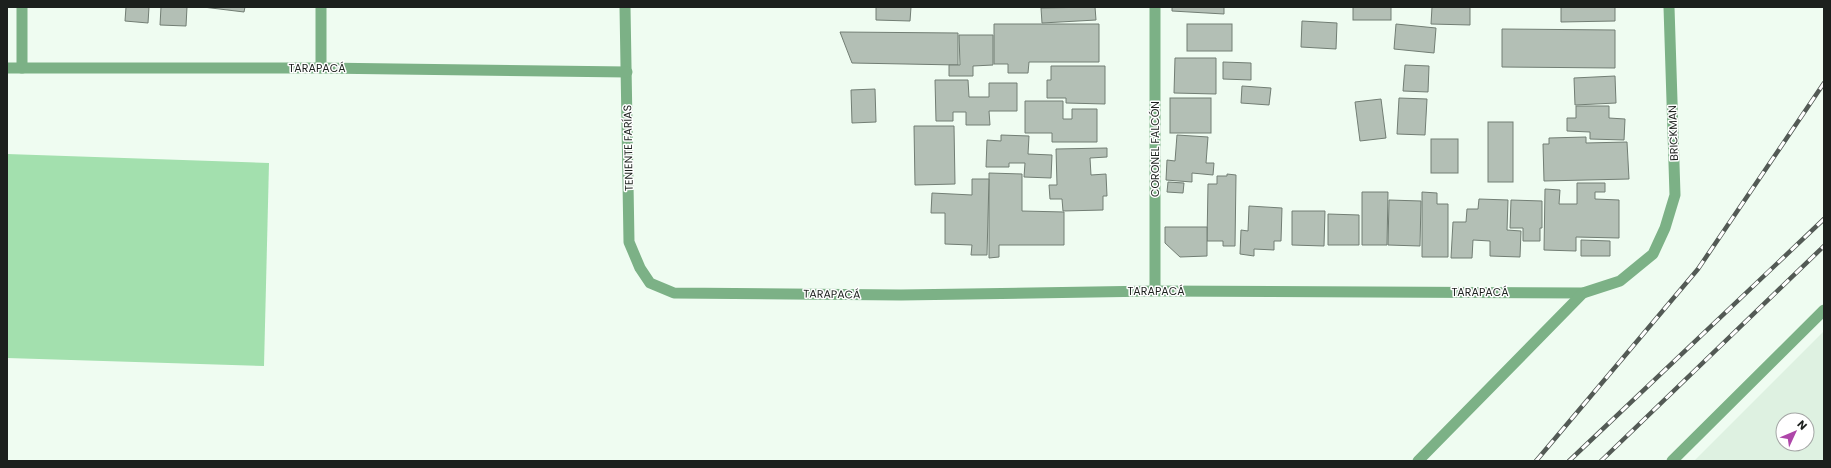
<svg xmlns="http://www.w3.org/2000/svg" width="1831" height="468" font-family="Poppins,sans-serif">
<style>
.built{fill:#def1e1;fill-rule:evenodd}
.green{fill:#a3e0ae}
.building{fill:#b3bfb5;stroke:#727e74}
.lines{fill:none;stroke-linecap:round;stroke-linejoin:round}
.minor{stroke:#7cb186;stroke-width:11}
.rail-casing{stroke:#535a55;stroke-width:4.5}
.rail{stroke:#fff;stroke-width:3;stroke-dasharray:9;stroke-linecap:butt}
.labels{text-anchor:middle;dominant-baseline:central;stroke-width:3;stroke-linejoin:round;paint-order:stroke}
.street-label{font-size:11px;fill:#1c201d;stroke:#fff}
</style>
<rect width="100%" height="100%" fill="#effcf1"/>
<path class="built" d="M 1824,331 L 1824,461 L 1694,461 ZM 1783,420 L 1807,420 L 1807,444 L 1783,444 Z"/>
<polygon class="green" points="7,154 269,163 264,366 7,358"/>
<g class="building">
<polygon points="126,7 149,7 148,23 125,21"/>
<polygon points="161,7 187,7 186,26 160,25"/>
<polygon points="203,7 245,7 244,12"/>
<polygon points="876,7 911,7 910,21 876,20"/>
<polygon points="1095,7 1096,20 1042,23 1041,8"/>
<polygon points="1172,7 1224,7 1224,14 1172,11"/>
<rect x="1353" y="7" width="38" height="13"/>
<polygon points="1432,7 1470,7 1470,25 1431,24"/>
<polygon points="1561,7 1615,7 1615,21 1561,22"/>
<polygon points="1302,21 1337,23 1336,49 1301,47"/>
<polygon points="994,24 1099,24 1099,62 1029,62 1028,73 1008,73 1008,64 994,64"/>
<rect x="1187" y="24" width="45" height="27"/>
<polygon points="1396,24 1436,28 1434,53 1394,49"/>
<polygon points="1502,29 1615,30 1615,68 1502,67"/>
<polygon points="840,32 958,33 958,65 852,63"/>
<polygon points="959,35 993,35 993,65 973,66 973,76 949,76 949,65 960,65"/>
<polygon points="1175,58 1216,58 1216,94 1174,93"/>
<polygon points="1223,62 1251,63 1251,80 1223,79"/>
<polygon points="1405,65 1429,66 1428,92 1403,91"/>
<polygon points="1051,66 1105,66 1105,104 1066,103 1066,98 1047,98 1047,80 1051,80"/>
<polygon points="1615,76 1616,103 1575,105 1574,78"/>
<polygon points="935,80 968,80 969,97 989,97 989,83 1017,83 1017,111 989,111 990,125 966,125 966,112 953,112 953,121 936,121"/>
<polygon points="1242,86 1271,88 1269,105 1241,103"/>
<polygon points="875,89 876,122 852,123 851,90"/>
<rect x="1170" y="98" width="41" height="35"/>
<polygon points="1399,98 1427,99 1425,135 1397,134"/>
<polygon points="1381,99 1386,138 1360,141 1355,102"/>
<polygon points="1025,101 1063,101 1063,119 1072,119 1072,109 1097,109 1097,142 1052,142 1052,133 1025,133"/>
<polygon points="1576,106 1609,106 1609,118 1625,119 1624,140 1590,139 1590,132 1567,131 1567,118 1576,118"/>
<rect x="1488" y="122" width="25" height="60"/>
<polygon points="914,126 954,126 955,184 915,185"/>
<polygon points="1001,135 1029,136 1028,154 1052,155 1051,178 1024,177 1025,163 1009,163 1009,167 986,167 987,140 1001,141"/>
<polygon points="1177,135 1208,137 1206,163 1214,163 1213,175 1192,173 1192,182 1166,180 1167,160 1175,161"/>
<polygon points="1586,137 1586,143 1627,142 1629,179 1544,181 1543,144 1549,144 1549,138"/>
<rect x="1431" y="139" width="27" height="34"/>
<polygon points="1107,148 1107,157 1090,158 1091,175 1106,174 1107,196 1103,196 1103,210 1063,211 1062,199 1050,199 1049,185 1057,185 1056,149"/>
<polygon points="989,173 1022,174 1022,211 1064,212 1064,245 999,245 999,257 989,258"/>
<polygon points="1227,174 1236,175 1235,246 1223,246 1223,241 1207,241 1208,184 1217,184 1217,176 1227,176"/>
<polygon points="972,179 989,179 987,255 971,255 972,245 945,244 945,213 931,213 932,193 972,195"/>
<polygon points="1168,182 1184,183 1183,193 1167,192"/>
<polygon points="1577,183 1605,183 1605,192 1595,192 1595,199 1619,200 1619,238 1576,237 1576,251 1544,250 1545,189 1560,190 1559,204 1577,204"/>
<polygon points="1362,192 1388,192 1387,245 1362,245"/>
<polygon points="1422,192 1437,193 1437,204 1448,204 1448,257 1422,257"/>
<polygon points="1479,199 1508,200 1507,230 1521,231 1520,257 1490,256 1490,241 1473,240 1472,258 1451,258 1453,222 1466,222 1467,209 1478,209"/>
<polygon points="1389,200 1421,201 1420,246 1388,245"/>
<polygon points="1511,200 1542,201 1542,228 1540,228 1540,241 1523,241 1523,228 1510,228"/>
<polygon points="1249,206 1282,208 1281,241 1274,241 1274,250 1254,249 1254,256 1240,254 1241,230 1248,231"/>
<polygon points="1292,211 1325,211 1324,246 1292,245"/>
<polygon points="1328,214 1359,215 1359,245 1328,245"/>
<polygon points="1165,227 1207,227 1207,256 1180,257 1165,243"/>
<polygon points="1581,240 1610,241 1610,256 1581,256"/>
</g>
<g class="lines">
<g class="minor">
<polyline points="22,7 22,68"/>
<polyline points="321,7 321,68"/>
<polyline points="625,7 629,242 640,268 650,283 674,293 901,295 1155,291 1583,293 1620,281 1653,254 1665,228 1675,195 1669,7"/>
<polyline points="7,68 321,68 627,72"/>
<polyline points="1155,291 1155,7"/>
<polyline points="1418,461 1583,293"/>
<polyline points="1672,461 1824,310"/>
</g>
<g class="rail-casing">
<g id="rail">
<polyline points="1536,461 1698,269 1824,83"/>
<polyline points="1569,461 1824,219"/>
<polyline points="1601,461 1824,246"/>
</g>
</g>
<use href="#rail" class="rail"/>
</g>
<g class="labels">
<g class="street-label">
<text x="317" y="68">TARAPACÁ</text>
<text transform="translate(1673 133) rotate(-92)">BRICKMAN</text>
<text transform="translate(628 148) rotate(-91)">TENIENTE FARÍAS</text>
<text transform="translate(1155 149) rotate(-90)">CORONEL FALCÓN</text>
<text x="1156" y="291">TARAPACÁ</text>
<text x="1480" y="292">TARAPACÁ</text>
<text transform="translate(832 294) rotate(1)">TARAPACÁ</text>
</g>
</g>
<rect width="1831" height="468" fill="none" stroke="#1c201d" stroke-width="16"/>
<g transform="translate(1795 432) rotate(46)"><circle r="19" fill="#ffffff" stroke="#a4a6a5"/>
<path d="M0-3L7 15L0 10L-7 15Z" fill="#ae46a9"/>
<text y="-6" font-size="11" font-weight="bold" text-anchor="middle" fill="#1c201d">N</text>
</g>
</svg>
